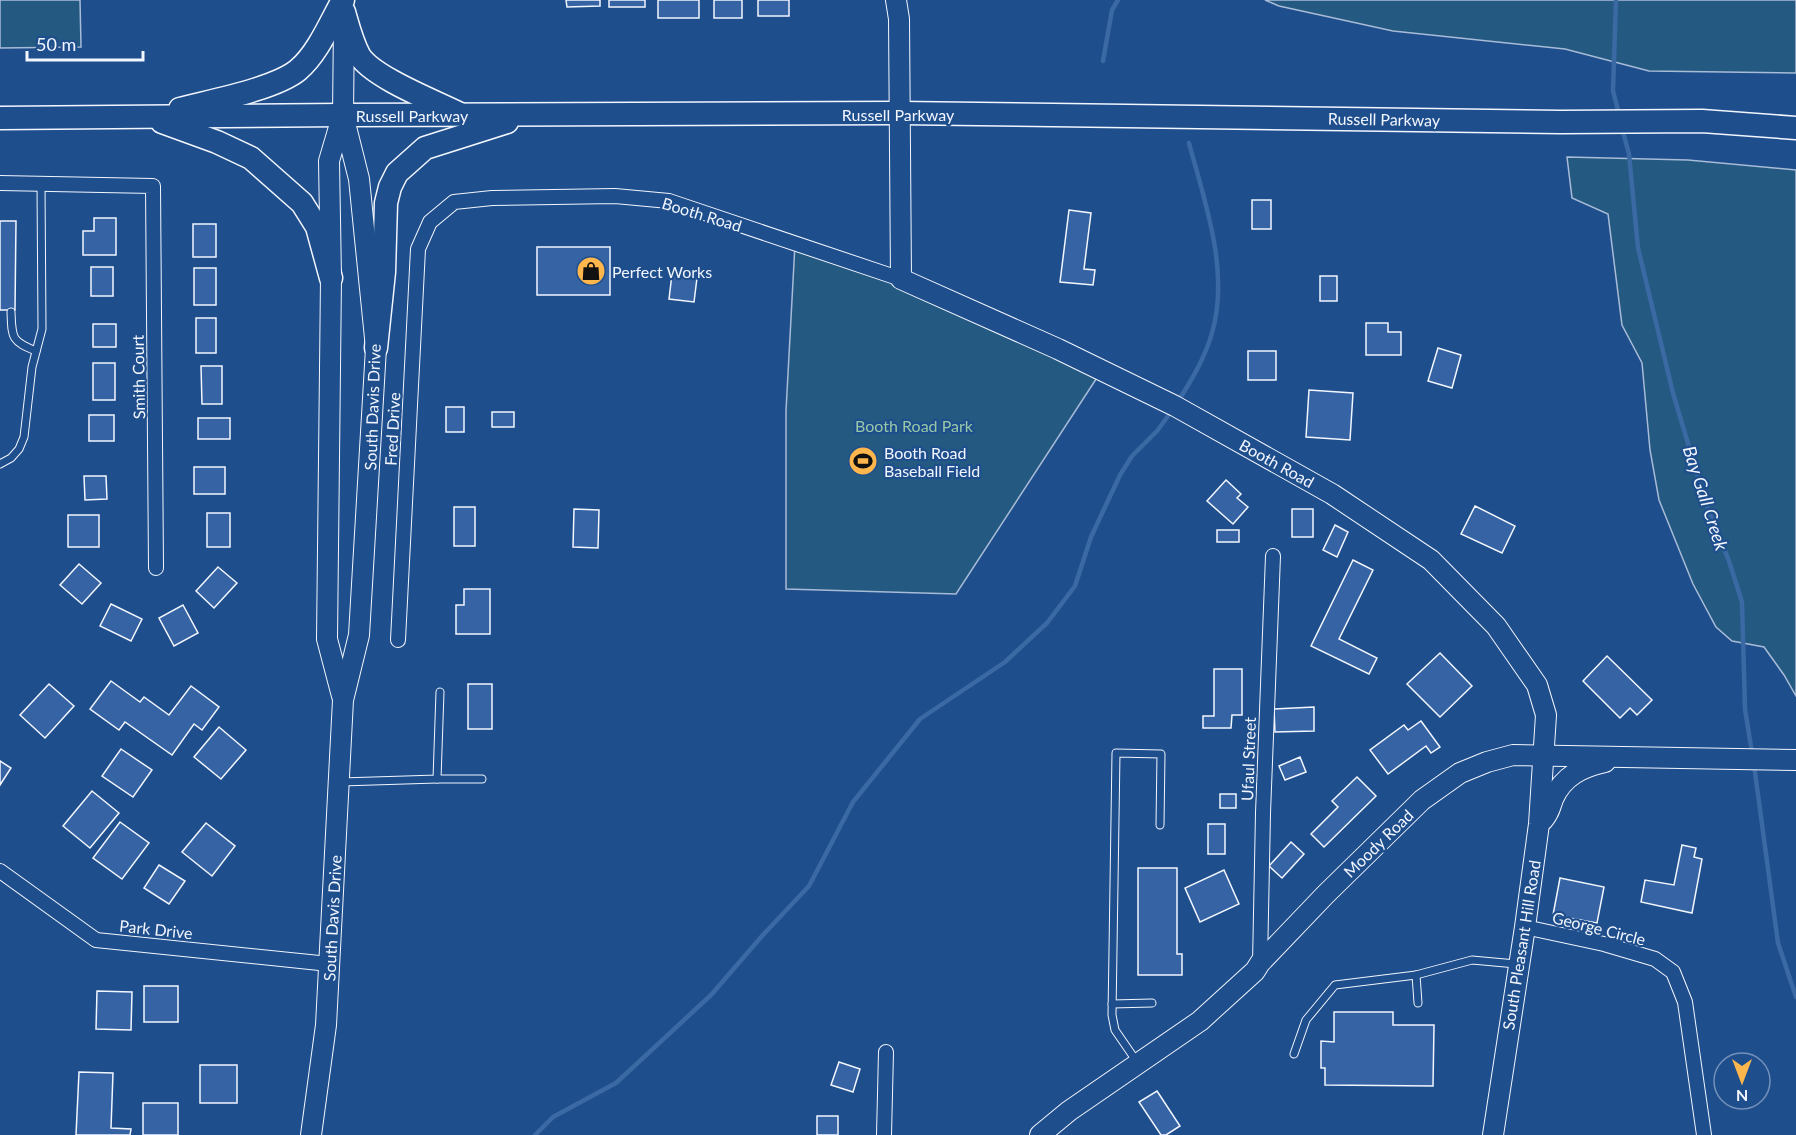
<svg xmlns="http://www.w3.org/2000/svg" width="1796" height="1135" font-family="Lato,sans-serif">
<style>
.green{fill:#245a82;stroke:#a8bbd7;stroke-width:1.5}
.lines{fill:none;stroke-linecap:round;stroke-linejoin:round}
.stream{stroke:#3b69a3;stroke-width:4.5}
.building{fill:#3563a3;stroke:#f2f6ff;stroke-width:1.5}
.lane-casing{stroke:#f2f6ff;stroke-width:9}
.street-casing{stroke:#f2f6ff;stroke-width:16}
.secondary-casing{stroke:#f2f6ff;stroke-width:22}
.primary-casing{stroke:#f2f6ff;stroke-width:25}
.lane{stroke:#1f4e8c;stroke-width:7}
.street{stroke:#1f4e8c;stroke-width:14}
.secondary{stroke:#1f4e8c;stroke-width:20}
.primary{stroke:#1f4e8c;stroke-width:22}
.labels{text-anchor:middle;dominant-baseline:central;stroke-width:4.5;stroke-linejoin:round;paint-order:stroke}
.street-label{font-size:16px;fill:#f2f6ff;stroke:#1f4e8c}
.poi-label{font-size:16px;fill:#f2f6ff;stroke:#1f4e8c;text-anchor:start}
.park-label{font-size:16px;fill:#97c8a6;stroke:#1f4e8c}
.water-label{font-size:18px;font-style:italic;fill:#f2f6ff;stroke:#1f4e8c}
</style>
<rect width="100%" height="100%" fill="#1f4e8c"/>
<g class="green">
<polygon points="0,0 80,0 81,47 0,48"/>
<polygon points="1265,0 1796,0 1796,73 1649,71 1565,49 1393,31 1279,6"/>
<polygon points="1567,157 1688,160 1796,170 1796,696 1784,675 1764,647 1732,641 1716,627 1693,584 1659,500 1650,450 1642,363 1622,325 1608,214 1572,198"/>
<polygon points="795,244 901,279 1102,370 956,594 786,589 786,411"/>
</g>
<g class="lines">
<g class="stream">
<polyline points="1616,0 1613,91 1619,114"/>
<polyline points="1103,61 1112,10 1118,0"/>
<polyline points="1622,128 1629,154 1638,248 1673,393 1706,504 1729,561 1742,602 1745,709 1752,753"/>
<path d="M 1177,403 C 1191,381 1205,358 1212,333 C 1230,271 1205,203 1189,143"/>
<polyline points="1754,765 1778,943 1796,997"/>
<polyline points="535,1135 553,1117 616,1083 711,995 762,936 809,886 853,802 920,719 1005,662 1047,623 1075,586 1091,537 1120,475 1132,456 1157,431 1171,412"/>
</g>
</g>
<g class="building">
<polygon points="566,0 600,0 600,6 567,7"/>
<rect x="609" y="0" width="36" height="7"/>
<rect x="658" y="0" width="41" height="18"/>
<rect x="714" y="0" width="28" height="18"/>
<rect x="758" y="0" width="31" height="16"/>
<rect x="1252" y="200" width="19" height="29"/>
<polygon points="1069,210 1091,213 1084,269 1095,270 1093,285 1060,282"/>
<polygon points="94,218 116,218 116,255 83,255 83,231 94,231"/>
<polygon points="0,221 16,221 15,310 0,310"/>
<rect x="193" y="224" width="23" height="33"/>
<rect x="537" y="247" width="73" height="48"/>
<rect x="91" y="267" width="22" height="29"/>
<rect x="194" y="268" width="22" height="37"/>
<polygon points="672,274 697,278 694,302 669,299"/>
<rect x="1320" y="276" width="17" height="25"/>
<rect x="196" y="318" width="20" height="35"/>
<polygon points="1366,323 1388,323 1388,332 1401,332 1401,355 1366,355"/>
<rect x="93" y="324" width="23" height="23"/>
<polygon points="1438,348 1461,355 1452,388 1428,381"/>
<rect x="1248" y="351" width="28" height="29"/>
<rect x="93" y="363" width="22" height="37"/>
<polygon points="201,366 222,366 222,404 202,404"/>
<polygon points="1309,390 1353,393 1350,440 1306,437"/>
<rect x="446" y="407" width="18" height="25"/>
<rect x="492" y="412" width="22" height="15"/>
<rect x="89" y="415" width="25" height="26"/>
<rect x="198" y="418" width="32" height="21"/>
<rect x="194" y="467" width="31" height="27"/>
<polygon points="84,476 106,476 107,499 85,500"/>
<polygon points="1226,480 1241,494 1237,498 1248,507 1233,524 1207,501"/>
<polygon points="1475,506 1515,526 1502,553 1461,534"/>
<rect x="454" y="507" width="21" height="39"/>
<polygon points="574,509 599,510 598,548 573,547"/>
<rect x="1292" y="509" width="21" height="28"/>
<rect x="207" y="513" width="23" height="34"/>
<rect x="68" y="515" width="31" height="32"/>
<polygon points="1335,525 1348,532 1337,557 1323,550"/>
<rect x="1217" y="530" width="22" height="12"/>
<polygon points="1353,560 1373,570 1339,639 1377,658 1369,674 1311,646"/>
<polygon points="79,564 101,583 82,604 60,585"/>
<polygon points="218,567 237,583 214,608 196,591"/>
<polygon points="464,589 490,589 490,634 456,634 456,605 464,605"/>
<polygon points="111,604 142,619 131,641 100,626"/>
<polygon points="183,605 198,633 174,646 159,618"/>
<polygon points="1440,653 1472,686 1440,717 1407,684"/>
<polygon points="1607,656 1652,700 1637,715 1630,708 1620,718 1583,681"/>
<polygon points="1214,669 1242,669 1242,715 1232,715 1231,728 1203,728 1203,716 1214,716"/>
<polygon points="111,681 140,702 144,697 169,715 191,686 219,707 202,730 194,724 172,755 125,722 119,730 90,709"/>
<polygon points="49,684 74,706 45,738 20,715"/>
<rect x="468" y="684" width="24" height="45"/>
<polygon points="1314,707 1314,731 1275,732 1274,709"/>
<polygon points="1421,721 1440,747 1431,753 1426,746 1388,774 1370,750 1404,725 1408,730"/>
<polygon points="219,727 246,750 221,779 194,757"/>
<polygon points="121,749 152,770 133,797 102,776"/>
<polygon points="1300,757 1306,772 1285,780 1279,766"/>
<polygon points="0,761 11,768 0,785"/>
<polygon points="1357,777 1376,796 1324,847 1311,834 1338,807 1332,801"/>
<polygon points="92,791 119,813 90,848 63,826"/>
<rect x="1220" y="794" width="16" height="14"/>
<polygon points="120,822 149,843 122,879 93,858"/>
<polygon points="206,823 235,846 212,876 182,852"/>
<rect x="1208" y="824" width="17" height="30"/>
<polygon points="1291,842 1304,854 1282,878 1269,866"/>
<polygon points="1682,845 1696,848 1694,857 1702,859 1692,913 1641,902 1645,880 1674,885"/>
<polygon points="159,865 185,881 169,904 144,888"/>
<polygon points="1138,868 1177,868 1177,954 1182,954 1182,975 1138,975"/>
<polygon points="1224,870 1239,904 1200,922 1185,888"/>
<polygon points="1560,878 1604,887 1597,923 1553,915"/>
<rect x="144" y="986" width="34" height="36"/>
<polygon points="97,991 132,992 131,1030 96,1029"/>
<polygon points="1334,1012 1393,1012 1393,1025 1434,1025 1433,1086 1325,1085 1325,1068 1321,1068 1321,1041 1334,1042"/>
<polygon points="839,1062 860,1069 853,1092 831,1085"/>
<rect x="200" y="1065" width="37" height="38"/>
<polygon points="79,1072 113,1073 111,1128 131,1129 130,1135 76,1135"/>
<polygon points="1157,1091 1180,1126 1166,1135 1161,1135 1139,1102"/>
<rect x="143" y="1103" width="35" height="32"/>
<rect x="817" y="1116" width="21" height="19"/>
</g>
<g class="lines">
<g class="lane-casing">
<g id="lane">
<path d="M 11,312 C 12,338 11,341 36,351"/>
<polyline points="0,464 11,458 19,449 24,437 32,367 42,329 41,184"/>
<polyline points="437,779 482,779"/>
<polyline points="341,782 437,779 440,692"/>
<polyline points="1416,975 1418,1003"/>
<polyline points="1112,1004 1152,1003"/>
<polyline points="1294,1054 1306,1020 1335,985 1416,975 1472,960 1516,964"/>
<polyline points="1137,1062 1115,1030 1112,1015 1116,753 1161,754 1160,825"/>
</g>
</g>
<g class="street-casing">
<g id="street">
<polyline points="0,183 153,186 156,568"/>
<polyline points="398,640 418,249 430,222 454,202 492,198 615,196 669,201 901,279"/>
<polyline points="0,871 96,940 329,964"/>
<polyline points="1525,927 1604,944 1655,959 1673,972 1685,1002 1704,1135"/>
<polyline points="1260,963 1263,813 1273,556"/>
<polyline points="884,1135 886,1052"/>
</g>
</g>
<g class="secondary-casing">
<g id="secondary">
<polyline points="896,0 899,19 901,279 1058,349 1175,406 1332,494 1431,560 1496,626 1537,685 1546,715 1539,824 1525,927 1493,1135"/>
<polyline points="342,117 329,161 331,278 327,639 342,696"/>
<path d="M 1543,820 C 1549,813 1550,808 1553,799 C 1563,776 1582,767 1605,762"/>
<polyline points="311,1135 326,1025 343,700 359,635 376,348 359,179 343,115 344,21"/>
<polyline points="1040,1135 1069,1111 1200,1021 1255,971 1260,963 1326,894 1422,800 1460,773 1487,762 1513,755 1796,760"/>
</g>
</g>
<g class="primary-casing">
<g id="primary">
<path d="M 344,12 C 348,26 352,42 359,55 C 372,77 434,101 458,113"/>
<path d="M 180,109 C 210,101 275,89 298,70 C 318,53 330,23 343,0"/>
<polyline points="0,118 343,115 899,113 1561,122 1702,121 1796,128"/>
<polyline points="162,122 217,142 251,158 302,203 317,227 331,278"/>
<polyline points="376,348 384,272 386,203 390,187 397,173 425,148 507,122"/>
</g>
</g>
<use href="#lane" class="lane"/>
<use href="#street" class="street"/>
<use href="#secondary" class="secondary"/>
<use href="#primary" class="primary"/>
</g>
<defs>
<g id="shop-disc" transform="scale(1.5)"><circle r="9.5" fill="#ffb74d" stroke="#1f4e8c"/><path d="M-5-2.5h2.3a2.7 3.5 0 0 1 5.4 0H5L5.5 6h-11ZM-1.5-2.5h3a1.5 2.3 0 0 0-3 0Z" fill="#111"/></g>
<g id="stadium-disc" transform="scale(1.5)"><circle r="9.5" fill="#ffb74d" stroke="#1f4e8c"/><path d="M0-5a6.5 5 0 1 0 0 10a6.5 5 0 1 0 0-10ZM-3.5-1.8h7v3.6h-7Z" fill="#111"/></g>
</defs>
<g fill-rule="evenodd">
<use href="#shop-disc" x="591" y="271"/>
<use href="#stadium-disc" x="863" y="461"/>
</g>
<g class="labels">
<g class="street-label">
<text x="898" y="114">Russell Parkway</text>
<text x="412" y="115">Russell Parkway</text>
<text transform="translate(1384 119) rotate(1)">Russell Parkway</text>
<text transform="translate(702 214) rotate(17)">Booth Road</text>
<text transform="translate(138 377) rotate(-91)">Smith Court</text>
<text transform="translate(372 407) rotate(-88)">South Davis Drive</text>
<text transform="translate(392 429) rotate(-87)">Fred Drive</text>
<text transform="translate(1277 463) rotate(29)">Booth Road</text>
<text transform="translate(1248 759) rotate(-88)">Ufaul Street</text>
<text transform="translate(1378 843) rotate(-44)">Moody Road</text>
<text transform="translate(332 918) rotate(-87)">South Davis Drive</text>
<text transform="translate(1599 928) rotate(14)">George Circle</text>
<text transform="translate(156 929) rotate(6)">Park Drive</text>
<text transform="translate(1521 945) rotate(-81)">South Pleasant Hill Road</text>
</g>
<g class="poi-label">
<text x="612" y="271">Perfect Works</text>
<text x="884" y="452">Booth Road<tspan x="884" dy="18">Baseball Field</tspan></text>
</g>
<g class="park-label">
<text x="914" y="425">Booth Road Park</text>
</g>
<g class="water-label">
<text transform="translate(1706 498) rotate(72)">Bay Gall Creek</text>
</g>
</g>
<g transform="translate(1742 1081) rotate(180)"><circle r="28" fill="#1f4e8c" stroke="#7391ba" stroke-width="1.5"/>
<path d="M0-4.5L10 22L0 15L-10 22Z" fill="#ffb74d"/>
<text y="-9" font-size="16" font-weight="bold" text-anchor="middle" fill="#f2f6ff">N</text>
</g>
<path d="M27 51v9h116v-9" fill="none" stroke="#f2f6ff" stroke-width="3"/>
<text x="36" y="51" font-size="18" fill="#f2f6ff" stroke="#1f4e8c" stroke-width="4.5" paint-order="stroke">50 m</text>
</svg>
